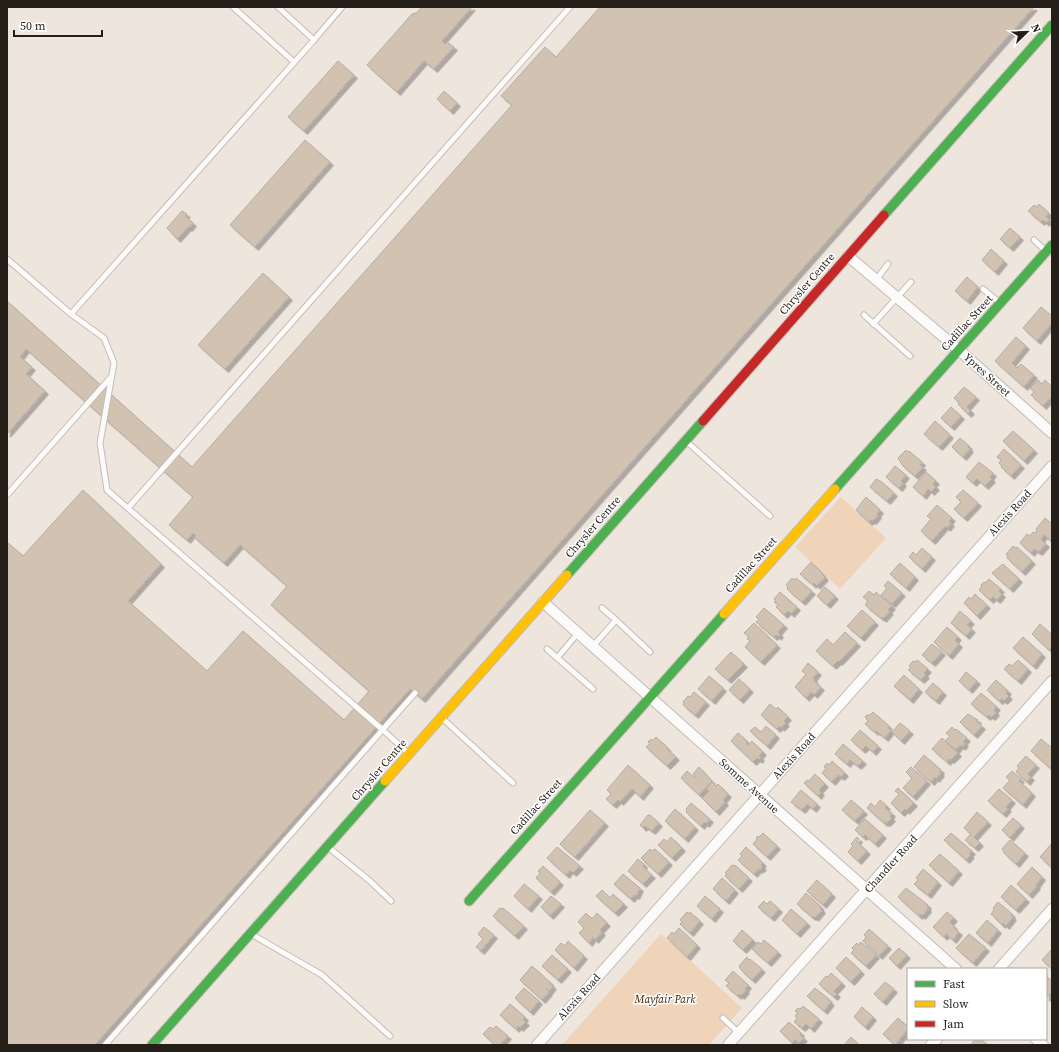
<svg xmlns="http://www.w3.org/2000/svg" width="1059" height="1052" font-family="'Source Serif 4',serif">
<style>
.green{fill:#efd4ba}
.building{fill:#d2c2b1;stroke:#b4ada7;filter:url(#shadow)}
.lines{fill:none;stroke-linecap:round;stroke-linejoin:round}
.lane-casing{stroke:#c4bcb6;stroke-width:7}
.street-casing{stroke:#c4bcb6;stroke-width:12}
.fast-casing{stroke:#c4bcb6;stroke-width:11}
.slow-casing{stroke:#c4bcb6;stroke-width:11}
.jam-casing{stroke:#c4bcb6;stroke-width:11}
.lane{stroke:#fcfbfa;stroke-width:5}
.street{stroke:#fcfbfa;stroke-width:10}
.fast{stroke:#4caf50;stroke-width:9}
.slow{stroke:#ffc107;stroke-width:9}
.jam{stroke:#c62828;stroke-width:9}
.labels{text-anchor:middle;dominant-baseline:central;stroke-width:3;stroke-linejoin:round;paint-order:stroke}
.street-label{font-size:11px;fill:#251f19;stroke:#fff}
.park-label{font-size:11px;font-style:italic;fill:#3c2204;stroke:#fff}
</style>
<defs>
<filter id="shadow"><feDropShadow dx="3.5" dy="3.5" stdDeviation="0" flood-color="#0004"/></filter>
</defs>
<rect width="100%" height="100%" fill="#eee5dd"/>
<g class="green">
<polygon points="841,497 886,538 840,589 795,547"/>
<polygon points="661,934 742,1008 709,1045 562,1045"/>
</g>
<g class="building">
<polygon points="422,7 472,7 442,41 445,44 447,42 454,47 434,69 424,61 397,92 367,65 412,14 416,13"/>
<polygon points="600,7 1034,7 422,699 410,689 95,1045 7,1045 7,542 23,556 83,490 161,564 128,601 207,671 243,631 344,720 369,691 271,605 287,586 240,545 224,563 194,537 196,536 193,533 187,540 169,525 193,497 26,349 20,357 32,367 26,374 45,391 7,434 7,301 192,467 512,105 501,96 545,47 556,57"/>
<polygon points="338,61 354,75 304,131 288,117"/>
<polygon points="444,91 457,103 450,111 437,99"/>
<polygon points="305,140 330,162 255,247 230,225"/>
<polygon points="1039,204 1049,213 1046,217 1049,219 1046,223 1043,220 1041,222 1028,211 1034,205 1037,207"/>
<polygon points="182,211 187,214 185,216 193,223 189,228 188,227 177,239 167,228"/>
<polygon points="1010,228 1020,237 1010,248 1000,239"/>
<polygon points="991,249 1004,261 995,272 982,260"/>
<polygon points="263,273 289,297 225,369 198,345"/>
<polygon points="967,277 978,287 967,301 955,291"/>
<polygon points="1041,307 1052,316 1052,323 1037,341 1023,328"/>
<polygon points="1016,337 1026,346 1012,363 1017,368 1021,364 1034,375 1024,387 995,361"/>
<polygon points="1038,380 1042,384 1045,380 1052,387 1052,396 1043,406 1031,395 1034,392 1030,388"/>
<polygon points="964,387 976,397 967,407 971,411 968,414 958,404 959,403 954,398"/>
<polygon points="951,407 961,416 951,427 941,418"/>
<polygon points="935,421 950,435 939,447 924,434"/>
<polygon points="1013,431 1034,450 1024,461 1003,441"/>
<polygon points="960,438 969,446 968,447 970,449 963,457 952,447"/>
<polygon points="1004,449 1021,465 1011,476 1001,467 1002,466 999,463 1001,460 997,457"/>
<polygon points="906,450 908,452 909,451 922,462 920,465 923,467 915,476 903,466 898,458"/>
<polygon points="979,462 993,473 990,477 992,479 985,486 977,479 973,483 966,477"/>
<polygon points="895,466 906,475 901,481 903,483 899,488 886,477"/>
<polygon points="926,472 936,481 933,484 936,487 931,492 928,489 923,496 913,487"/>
<polygon points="876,479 882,482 894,493 887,501 870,487"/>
<polygon points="963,490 978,503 964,518 954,509 961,502 956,497"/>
<polygon points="866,497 880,510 877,514 878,515 873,521 871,520 869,522 856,510"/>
<polygon points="937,505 952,518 949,521 951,523 947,528 945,526 932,541 921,531 931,519 927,516"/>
<polygon points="1045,518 1052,524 1052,540 1051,541 1044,535 1041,539 1046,544 1039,552 1034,549 1031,553 1020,543 1027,534 1030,536 1033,532 1035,533 1037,531 1036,529"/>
<polygon points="1013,546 1016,548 1017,547 1032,561 1022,572 1007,558 1008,556 1006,554"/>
<polygon points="922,548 932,557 922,569 909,557 913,552 916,555"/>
<polygon points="811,562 823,574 822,574 825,577 817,586 814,583 813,585 800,574"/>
<polygon points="900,563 915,577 906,588 890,574"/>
<polygon points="1003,564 1019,579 1010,589 992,573"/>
<polygon points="792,578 795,580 796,578 812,591 802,602 787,589 788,587 786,585"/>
<polygon points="989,579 1001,589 999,591 1002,594 997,600 993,597 990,600 979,590 982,586 981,585 984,582 985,583"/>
<polygon points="888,581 902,593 892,604 881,595 887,588 884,586"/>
<polygon points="825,587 835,596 827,605 817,596"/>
<polygon points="869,591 874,595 876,592 892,606 888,610 890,611 883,619 882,617 881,618 865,605 868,601 863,597"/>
<polygon points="780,592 797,607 791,614 788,611 784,615 776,607 778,605 774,602 776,601 774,599"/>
<polygon points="975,594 987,605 977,616 964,603 969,597 971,599"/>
<polygon points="764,608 784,625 778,632 780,634 778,637 776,635 774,637 756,622 759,619 756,617"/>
<polygon points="862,610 875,622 861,638 847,626"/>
<polygon points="960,611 971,621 967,625 972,629 966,636 951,623"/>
<polygon points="754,623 777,645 761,662 745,647 750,641 747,639 749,637 744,633"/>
<polygon points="1040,624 1052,635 1052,647 1049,650 1032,634"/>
<polygon points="947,627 958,637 955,640 959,644 949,656 934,642"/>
<polygon points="845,632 857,643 839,662 838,661 833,666 816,651 827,639 833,645"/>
<polygon points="1023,637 1042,654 1033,666 1013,648"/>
<polygon points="932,644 942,652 932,663 922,655"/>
<polygon points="731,652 744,664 728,680 715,669"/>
<polygon points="917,660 928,669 924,673 926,675 921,680 908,670 911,668 909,666 913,661 915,662"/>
<polygon points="1018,660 1028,669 1018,681 1004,669 1009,664 1012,666"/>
<polygon points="808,663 818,672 813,678 815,680 814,681 821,687 814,695 811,692 806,698 795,687 806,674 802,671"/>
<polygon points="966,672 977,681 969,690 959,681"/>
<polygon points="904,675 919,689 910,700 894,686"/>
<polygon points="709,676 723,688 712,701 698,689"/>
<polygon points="739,679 750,689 740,700 729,690"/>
<polygon points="996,680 1008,691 1006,693 1009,696 1004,701 1002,699 999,701 987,690"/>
<polygon points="933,683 943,692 936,701 925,692"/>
<polygon points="694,692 706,702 695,715 683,705 684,703 683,702 688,696 690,697"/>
<polygon points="981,693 997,707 994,710 996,712 992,717 989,715 987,717 971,704"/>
<polygon points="770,704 776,709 778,707 788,717 784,721 786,723 781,728 780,726 777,729 761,715"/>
<polygon points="873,712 889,726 888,728 891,730 885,738 876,731 875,732 865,724 868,721 865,717 867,715 870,715"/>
<polygon points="968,714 978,720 976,721 982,726 974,735 960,722"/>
<polygon points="900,723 910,731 901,741 892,732"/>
<polygon points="766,726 776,735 767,746 750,731 755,727 761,732"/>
<polygon points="952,727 955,730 956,729 967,738 963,742 965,743 962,747 960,745 956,750 945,741 950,736 946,733"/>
<polygon points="860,730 878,746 873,752 866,746 862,750 851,740"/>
<polygon points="738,733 747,741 746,742 749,745 752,741 763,752 759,756 761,757 759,760 757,758 753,762 731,741"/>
<polygon points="656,737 668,748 667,749 676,757 667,766 646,747 650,744 648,742 651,739 652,741"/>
<polygon points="942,738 958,753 951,760 949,759 947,762 932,749"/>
<polygon points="1041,739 1052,748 1052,766 1050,768 1031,751"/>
<polygon points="843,744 863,761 858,766 850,760 847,764 835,754"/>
<polygon points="924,755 941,770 940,772 941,773 936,779 935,777 931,782 914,767"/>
<polygon points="1026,756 1036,765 1028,774 1031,777 1027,782 1016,772 1019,768 1017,766"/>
<polygon points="832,761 845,773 841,777 838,775 832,782 822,773 826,768 824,767 827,763 829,765"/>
<polygon points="628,765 650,785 640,797 632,789 620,802 618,800 613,805 606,799 611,794 607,790"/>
<polygon points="699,767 712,781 699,795 681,778 687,771 695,778 696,777 693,774"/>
<polygon points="911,767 927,781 913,797 903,788 912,778 906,772"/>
<polygon points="1012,771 1021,779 1019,781 1032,793 1023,805 1003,788 1010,780 1006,777"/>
<polygon points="815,774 825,784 819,790 821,792 818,796 804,783 807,780 809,781"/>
<polygon points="712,782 716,786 718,784 728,794 723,800 725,802 716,812 702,798 709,791 706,789"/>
<polygon points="898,788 914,803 906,811 905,809 901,813 891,803 899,794 895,791"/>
<polygon points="999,789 1012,800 1006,807 1008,808 1003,814 988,801"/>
<polygon points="801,790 817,804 813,809 807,804 802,810 791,802"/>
<polygon points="851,800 864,811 855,821 842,810"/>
<polygon points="880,800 887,806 885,808 892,813 890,816 892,818 887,823 885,822 884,823 867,808 871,803 875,807"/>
<polygon points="691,803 710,819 706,824 704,822 701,826 686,812 687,810 686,809"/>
<polygon points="675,809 695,827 685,839 665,821"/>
<polygon points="590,810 605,823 575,857 560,844"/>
<polygon points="977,812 988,822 974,837 980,843 975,848 965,840 971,834 964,828"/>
<polygon points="648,815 650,815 659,823 652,831 645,826 643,828 640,825"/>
<polygon points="1013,818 1021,825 1010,838 1002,830"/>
<polygon points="865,819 883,835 875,844 865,835 863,837 855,830"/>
<polygon points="763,833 777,846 767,857 753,844 757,839 756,838 758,836 759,837"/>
<polygon points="951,833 972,851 969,854 971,855 966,860 944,840"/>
<polygon points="671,837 682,848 672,858 658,845 664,839 667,842"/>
<polygon points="857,837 859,839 857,842 867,851 858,861 848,852 853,846 851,844"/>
<polygon points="1010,840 1025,853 1016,864 1004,853 1004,852 1002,849"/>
<polygon points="1052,843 1052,868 1040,857"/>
<polygon points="557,847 580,866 573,873 570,870 566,875 547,858"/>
<polygon points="746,847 763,863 761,865 763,867 759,870 758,869 754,874 738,860 742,856 740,854"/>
<polygon points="650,849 652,851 655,849 669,862 658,874 641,858"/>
<polygon points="940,854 959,871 949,883 929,865"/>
<polygon points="638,859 644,864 643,867 652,875 643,884 628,871"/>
<polygon points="732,865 734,866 735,865 749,878 739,889 725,876 727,874 725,873"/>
<polygon points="543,866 560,882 551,892 536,878 540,873 538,871"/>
<polygon points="1032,867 1042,877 1036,885 1037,886 1029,895 1017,884"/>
<polygon points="923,869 938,882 928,895 914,884 918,880 916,878"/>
<polygon points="623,874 640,888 636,896 634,895 631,899 614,884"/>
<polygon points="722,878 735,890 726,901 713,889"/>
<polygon points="817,880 832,894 823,905 807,891"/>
<polygon points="524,884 539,896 528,909 514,896"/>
<polygon points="1011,885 1026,899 1016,910 1001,897"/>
<polygon points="906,888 928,905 927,907 928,909 922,916 920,914 919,916 898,897"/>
<polygon points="602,890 610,898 613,894 624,904 615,913 596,896"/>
<polygon points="806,893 821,907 820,908 822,910 815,918 813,916 812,917 797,904"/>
<polygon points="551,896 561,904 550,916 541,907"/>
<polygon points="705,896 720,909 712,919 697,906"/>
<polygon points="764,901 767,904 770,901 779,909 771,918 758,907"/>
<polygon points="998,902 1012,914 1011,915 1013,917 1006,926 1003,923 1002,925 991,914 994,910 993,908"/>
<polygon points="500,908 502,909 503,908 524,926 515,936 493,916"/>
<polygon points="791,909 807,923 797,934 782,920"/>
<polygon points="687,912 689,914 690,912 700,921 690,933 680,924 682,922 680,920"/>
<polygon points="947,912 954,918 950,922 954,926 953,927 959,932 953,940 946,934 944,937 933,927"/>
<polygon points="586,913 592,919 597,913 607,923 600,930 602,932 595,940 593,937 589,943 579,933 584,928 578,922"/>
<polygon points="987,920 998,930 988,943 976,933"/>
<polygon points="484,927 494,935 481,951 476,947 483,939 478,934"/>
<polygon points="679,928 697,945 687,957 667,938 672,932 674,934"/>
<polygon points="869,929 888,946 879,956 863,941 866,937 864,935"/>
<polygon points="742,930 753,940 743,950 733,941"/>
<polygon points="969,934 986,948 973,963 956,948"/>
<polygon points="764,940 778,952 768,963 752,949 758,942 761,944"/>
<polygon points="568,941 584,956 574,968 555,950 561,943 565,946"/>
<polygon points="861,942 876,955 866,966 851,953 854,950 852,948 857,943 858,945"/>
<polygon points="899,948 907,955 897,966 889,958"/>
<polygon points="1051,950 1052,951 1052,969 1042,960"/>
<polygon points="552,955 568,969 558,980 542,966"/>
<polygon points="747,957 749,960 750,959 762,969 752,980 741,970 739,966"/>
<polygon points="846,957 861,971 851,982 836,968"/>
<polygon points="532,966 551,983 550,984 553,986 549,991 546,988 549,992 542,1000 520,980"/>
<polygon points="733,971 748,985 745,989 746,990 741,996 739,994 738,996 726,986 729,983 725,980"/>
<polygon points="831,973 842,983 834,991 837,994 834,997 819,984 826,976 828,977"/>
<polygon points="1046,976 1052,981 1052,992 1046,998"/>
<polygon points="885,982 894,989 883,1002 874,994"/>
<polygon points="524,988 539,1001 530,1012 515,998"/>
<polygon points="815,988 829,999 828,1000 831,1002 824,1011 807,996"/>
<polygon points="510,1004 525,1017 523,1020 526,1022 520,1028 518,1026 516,1029 500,1015"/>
<polygon points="803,1006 819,1019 811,1029 806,1024 802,1028 794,1022 797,1018 795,1016 798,1012 795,1011 798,1008 800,1009"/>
<polygon points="862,1007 873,1017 865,1027 854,1017"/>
<polygon points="898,1018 908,1027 908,1029 895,1045 883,1034"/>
<polygon points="789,1022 801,1033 800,1035 804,1038 799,1043 795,1040 792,1043 780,1031"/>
<polygon points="496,1026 508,1036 500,1045 495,1045 483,1034 490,1027 493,1029"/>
<polygon points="851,1037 859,1045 844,1045"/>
<polygon points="975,1039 978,1042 981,1039 988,1045 971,1045"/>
</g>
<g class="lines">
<g class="lane-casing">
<g id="lane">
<polyline points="233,7 294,62"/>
<polyline points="278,7 314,40 342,7"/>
<polyline points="314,40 71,314 104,338 114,363 100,443 107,490 383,730 408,753"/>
<polyline points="1034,240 1046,251"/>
<polyline points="7,259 71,314"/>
<polyline points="876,280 888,264"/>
<polyline points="983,289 1000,303"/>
<polyline points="864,315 910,356"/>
<polyline points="873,324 911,282"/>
<polyline points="686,441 770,516"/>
<polyline points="7,495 111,377"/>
<polyline points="128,508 570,7"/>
<polyline points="616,620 650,652"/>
<polyline points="593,646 616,620 602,608"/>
<polyline points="547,649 593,689"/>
<polyline points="557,658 578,633"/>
<polyline points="442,718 513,783"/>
<polyline points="328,847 370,881 391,901"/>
<polyline points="251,934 322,975 390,1036"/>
<polyline points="723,1018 739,1033"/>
<polyline points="105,1045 415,693"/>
</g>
</g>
<g class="street-casing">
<g id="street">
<polyline points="848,256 959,350 1052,433"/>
<polyline points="543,602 956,969"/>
<polyline points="999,969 1052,909"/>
<polyline points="1036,1039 1043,1045"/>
<polyline points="537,1045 1052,466"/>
<polyline points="728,1045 1052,681"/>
<polyline points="931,1045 937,1039"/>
</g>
</g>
<g class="fast-casing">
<g id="fast">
<polyline points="884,215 1052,25"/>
<polyline points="835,489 1052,245"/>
<polyline points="567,575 703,421"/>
<polyline points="469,901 724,614"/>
<polyline points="152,1045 385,781"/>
</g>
</g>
<g class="slow-casing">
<g id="slow">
<polyline points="724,614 835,489"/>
<polyline points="385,781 567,575"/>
</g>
</g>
<g class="jam-casing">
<polyline id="jam" points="703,421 884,215"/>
</g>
<use href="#lane" class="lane"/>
<use href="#street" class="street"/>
<use href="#fast" class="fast"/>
<use href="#slow" class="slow"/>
<use href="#jam" class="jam"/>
</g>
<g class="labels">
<g class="street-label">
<text transform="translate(807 284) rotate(-49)">Chrysler Centre</text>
<text transform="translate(967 323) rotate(-48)">Cadillac Street</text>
<text transform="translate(987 375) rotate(42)">Ypres Street</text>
<text transform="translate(1010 513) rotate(-48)">Alexis Road</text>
<text transform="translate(593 527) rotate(-49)">Chrysler Centre</text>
<text transform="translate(751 565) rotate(-48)">Cadillac Street</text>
<text transform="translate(794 756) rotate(-48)">Alexis Road</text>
<text transform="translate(379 770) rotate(-49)">Chrysler Centre</text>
<text transform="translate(749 786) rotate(42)">Somme Avenue</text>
<text transform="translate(536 807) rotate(-48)">Cadillac Street</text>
<text transform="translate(891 864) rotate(-48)">Chandler Road</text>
<text transform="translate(579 997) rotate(-48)">Alexis Road</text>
</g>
<g class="park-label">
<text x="665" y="999">Mayfair Park</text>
</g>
</g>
<rect width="1059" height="1052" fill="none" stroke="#251f19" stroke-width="16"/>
<rect x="907" y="968" width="140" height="72" fill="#ffffff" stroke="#a8a5a3"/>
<rect x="915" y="981" width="20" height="6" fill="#4caf50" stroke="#a8a5a3"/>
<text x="943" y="988" font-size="12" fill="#251f19">Fast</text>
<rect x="915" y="1001" width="20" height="6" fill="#ffc107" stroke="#a8a5a3"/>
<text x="943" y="1008" font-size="12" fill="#251f19">Slow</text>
<rect x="915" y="1021" width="20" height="6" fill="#c62828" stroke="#a8a5a3"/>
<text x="943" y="1028" font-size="12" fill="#251f19">Jam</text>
<g transform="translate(1027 32) rotate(67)" stroke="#ffffff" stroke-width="3" paint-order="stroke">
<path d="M0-3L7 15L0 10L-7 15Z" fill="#251f19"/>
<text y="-6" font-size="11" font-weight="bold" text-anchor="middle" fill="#251f19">N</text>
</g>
<path d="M14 30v6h88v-6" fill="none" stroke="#251f19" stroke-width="2"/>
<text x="20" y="30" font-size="12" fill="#251f19" stroke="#ffffff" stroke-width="3" paint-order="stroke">50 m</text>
</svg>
